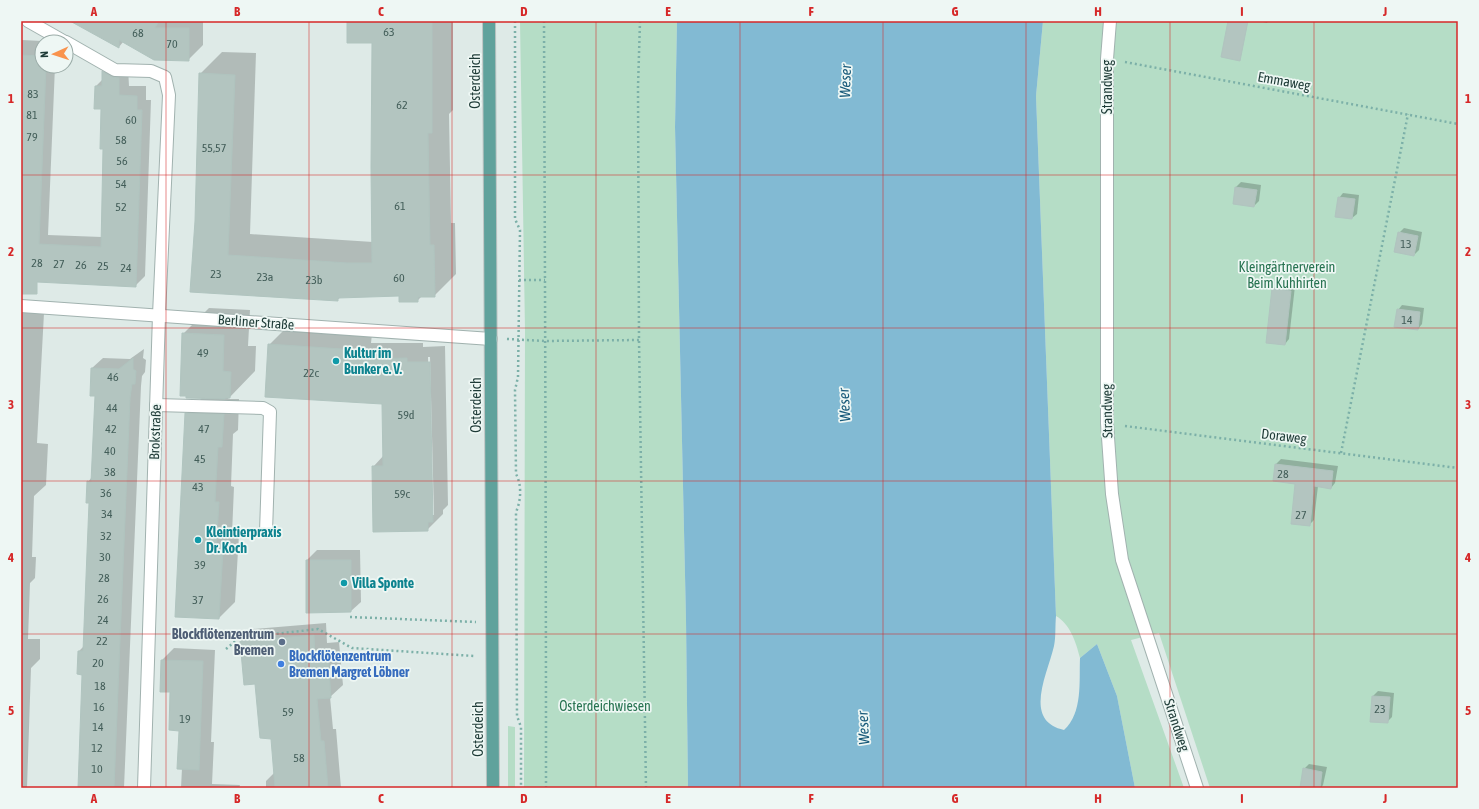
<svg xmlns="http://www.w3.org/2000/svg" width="1479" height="809" font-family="'Asap Condensed',sans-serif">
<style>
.green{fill:#b5ddc6}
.water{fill:#82bad3}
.shadow{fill:#0003;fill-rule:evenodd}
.building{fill:#b3c5c0;stroke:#b0c4bf}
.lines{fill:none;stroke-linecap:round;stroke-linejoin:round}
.minor-casing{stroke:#a1b2af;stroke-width:14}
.major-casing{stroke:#bcc4c3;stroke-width:14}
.path{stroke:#7cb0a8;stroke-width:2.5;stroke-dasharray:2 3;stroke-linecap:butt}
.minor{stroke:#fff;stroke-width:12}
.major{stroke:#60a29c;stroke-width:12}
.grid{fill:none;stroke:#d62828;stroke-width:1;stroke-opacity:0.55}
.culture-dot{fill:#0f9aa8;stroke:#eef7f4;stroke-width:1.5}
.service-dot{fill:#5c6f8a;stroke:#eef7f4;stroke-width:1.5}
.shop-dot{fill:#3f7fe0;stroke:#eef7f4;stroke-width:1.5}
.labels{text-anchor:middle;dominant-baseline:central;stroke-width:3.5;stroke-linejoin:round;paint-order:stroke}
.number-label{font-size:12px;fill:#435e59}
.street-label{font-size:14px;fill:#1e3b37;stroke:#eef7f4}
.park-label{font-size:14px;fill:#277351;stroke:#eef7f4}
.culture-label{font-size:14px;font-weight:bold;fill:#0d838f;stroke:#eef7f4;text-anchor:start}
.service-label{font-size:14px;font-weight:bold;fill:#4e5e75;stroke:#eef7f4;text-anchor:end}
.shop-label{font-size:14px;font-weight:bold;fill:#366cbe;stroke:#eef7f4;text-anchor:start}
.water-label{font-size:15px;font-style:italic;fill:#165979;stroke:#eef7f4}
.neatline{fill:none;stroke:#d62828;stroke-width:1.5}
.grid-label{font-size:13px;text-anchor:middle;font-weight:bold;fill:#d62828}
</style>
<rect width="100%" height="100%" fill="#deeae7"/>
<g class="green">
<polygon points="520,21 677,21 675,127 686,620 688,788 524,788 525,330"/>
<path d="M 1043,21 L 1458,21 L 1458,788 L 1210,788 L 1159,633 L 1131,640 L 1184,788 L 1135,788 L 1117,696 L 1097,644 L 1080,658 C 1076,642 1070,624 1056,616 L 1036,96 Z"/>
<polygon points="508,726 515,727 515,788 508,788"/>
</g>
<path class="water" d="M 677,21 L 1043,21 L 1036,96 L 1056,616 C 1055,626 1056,637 1054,646 C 1048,673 1022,721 1064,730 C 1083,713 1079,681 1080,658 L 1097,644 L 1117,696 L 1135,788 L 688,788 L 686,620 L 675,127 Z"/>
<g class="shadow">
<polygon points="73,21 203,21 203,45 188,60 123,42 119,47"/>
<polygon points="348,21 453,21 453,110 449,114 451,223 455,223 456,274 434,296 422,296 417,301 400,295 341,297 337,300 191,291 196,221 200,74 222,52 256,53 250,234 373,242 373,42"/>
<polygon points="1259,21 1268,21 1267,23"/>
<polygon points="22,40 42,41 42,66 55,66 48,235 102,237 104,148 102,108 96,86 103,79 103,72 113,62 122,67 128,68 129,86 146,86 146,100 151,100 145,276 135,286 21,280"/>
<polygon points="1241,182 1261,185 1259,201 1254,206 1234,203 1236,187"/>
<polygon points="1343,193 1359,195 1357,214 1352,218 1339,198"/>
<polygon points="1404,228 1422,232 1419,250 1414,255 1399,233"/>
<polygon points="1278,284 1295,286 1289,339 1285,344 1273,289"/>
<polygon points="1402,305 1424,308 1422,324 1418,329 1398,310"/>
<polygon points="209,308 250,310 248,346 256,346 255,371 228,399 239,399 238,430 233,434 231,486 234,487 232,534 239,534 235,602 219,618 186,414 202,398 183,334"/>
<polygon points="21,312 44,313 37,443 48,444 46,485 34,496 32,557 36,557 35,578 30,583 28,639 40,639 40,659 31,668 27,788 21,788"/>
<path d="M 285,329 L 372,334 L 371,343 L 423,343 L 423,347 L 445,346 L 448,505 L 443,510 L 443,514 L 427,530 L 373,467 L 384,455 L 383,403 L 269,345 ZM 428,357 L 430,357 L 434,515 L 432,515 Z"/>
<polygon points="144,349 143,358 146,360 145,372 142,376 141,386 124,788 79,788 83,674 78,673 79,651 84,646 90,502 88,482 92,477 96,396 92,368 103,358 130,359"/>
<polygon points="1281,459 1338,466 1335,483 1331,488 1318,486 1314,520 1309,525 1297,483 1276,464"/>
<polygon points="317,550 360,550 361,602 351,611 307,560"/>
<polygon points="326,623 327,643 339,642 343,685 330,697 333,729 336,729 341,788 266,788 266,781 275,772 272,738 256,683 241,641 253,629"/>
<polygon points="174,648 215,650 211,742 214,742 212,784 240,785 239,788 181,788 182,768 180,730 162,660"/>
<polygon points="1378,691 1394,693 1392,717 1387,722 1371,721 1373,696"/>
<polygon points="1309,764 1327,767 1323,785 1321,788 1306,788 1304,769"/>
</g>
<g class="building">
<polygon points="70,21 159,21 155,28 189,28 189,61 154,60 119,40 119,48"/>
<polygon points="347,21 432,21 432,133 428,133 430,245 434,245 435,297 418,297 418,302 399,302 399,296 338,298 338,301 190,292 195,221 199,73 235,75 228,255 348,263 372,263 371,167 372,43 347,43"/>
<polygon points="1228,21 1248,21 1240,61 1221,57"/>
<polygon points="21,55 42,56 42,66 46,66 39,244 101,247 103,149 100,149 101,109 94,109 95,86 102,86 102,71 112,77 119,78 119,95 137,96 137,110 142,110 136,287 37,282 37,294 21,294"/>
<polygon points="1235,187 1257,190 1254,207 1233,204"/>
<polygon points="1338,197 1355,199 1352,219 1335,217"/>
<polygon points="1398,232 1418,236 1414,256 1394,252"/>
<polygon points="1272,288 1291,291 1285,345 1266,343"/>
<polygon points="1397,309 1420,312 1418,330 1394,327"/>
<polygon points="182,333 224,335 223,371 231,372 230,398 225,398 225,399 186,398 186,396 180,396"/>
<polygon points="268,344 357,350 356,359 407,358 407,362 430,362 433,522 428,522 428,531 373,532 372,466 383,466 382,404 265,397"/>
<polygon points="133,358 133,369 136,371 135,384 132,384 130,398 114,788 78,788 82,675 77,674 78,651 83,651 89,503 86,503 87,481 91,482 95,396 90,396 91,368 119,369"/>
<polygon points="185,413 224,414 222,447 218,447 215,502 219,502 216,550 223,550 219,619 175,617"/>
<polygon points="1275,464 1333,471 1331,489 1314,486 1310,526 1291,524 1295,484 1273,481"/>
<polygon points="306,560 351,560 351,612 306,613"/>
<polygon points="314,635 315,655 328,654 331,698 317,699 321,741 324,741 328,788 275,788 271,739 260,738 255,684 244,685 240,641"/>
<polygon points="161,660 203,661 199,770 177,769 179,731 169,730 170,692 160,692"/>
<polygon points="1372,696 1390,697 1388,723 1370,722"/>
<polygon points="1303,768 1322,772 1320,788 1300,788"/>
</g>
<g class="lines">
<g class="minor-casing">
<g id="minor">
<polyline points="28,21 65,42"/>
<polyline points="1110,21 1107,59 1107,423 1112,494 1122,560 1197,788"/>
<polyline points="66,42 115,70 151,71 165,77 169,95 159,315 144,788"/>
<polyline points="21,306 491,339"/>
<polyline points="156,405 263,408 270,412 266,532"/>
</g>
</g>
<g class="major-casing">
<polyline id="major" points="489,21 493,788"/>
</g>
<g class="path">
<path d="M 515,21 L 515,219 L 520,230 L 518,377 L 515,390 L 516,474 C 522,485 521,501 516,512 L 517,716 L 521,727 L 521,788"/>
<path d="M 544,21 C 545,277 546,532 546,788"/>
<polyline points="640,21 638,87 639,340 646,788"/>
<polyline points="1125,62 1458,124"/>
<polyline points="519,280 545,280"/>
<polyline points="507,339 545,341 639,340"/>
<polyline points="1125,426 1458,468"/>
<polyline points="1341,453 1408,114"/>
<polyline points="350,617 476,622"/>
<polyline points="226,649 239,638 318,629 352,648 474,656"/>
</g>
<use href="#minor" class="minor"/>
<use href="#major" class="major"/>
</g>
<path class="grid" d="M 166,21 L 166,788M 309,21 L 309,788M 452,21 L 452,788M 596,21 L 596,788M 740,21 L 740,788M 883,21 L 883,788M 1026,21 L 1026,788M 1170,21 L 1170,788M 1314,21 L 1314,788M 21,175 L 1458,175M 21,328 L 1458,328M 21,481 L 1458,481M 21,634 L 1458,634"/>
<g class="culture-dot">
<circle cx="336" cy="361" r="4"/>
<circle cx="198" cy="540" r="4"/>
<circle cx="344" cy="583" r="4"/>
</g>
<circle class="service-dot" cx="282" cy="642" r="4"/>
<circle class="shop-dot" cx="281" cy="664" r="4"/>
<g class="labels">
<g class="number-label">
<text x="389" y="32">63</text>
<text x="138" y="33">68</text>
<text x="172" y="44">70</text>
<text x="33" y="94">83</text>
<text x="402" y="105">62</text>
<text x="32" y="115">81</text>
<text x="131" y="120">60</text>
<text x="32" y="137">79</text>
<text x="121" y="140">58</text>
<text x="214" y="148">55,57</text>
<text x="122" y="161">56</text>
<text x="121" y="184">54</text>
<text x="400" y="206">61</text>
<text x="121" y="207">52</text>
<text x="1406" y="244">13</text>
<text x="37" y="263">28</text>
<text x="59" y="264">27</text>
<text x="81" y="265">26</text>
<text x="103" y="266">25</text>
<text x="126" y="268">24</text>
<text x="216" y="274">23</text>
<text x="265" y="277">23a</text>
<text x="399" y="278">60</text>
<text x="314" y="280">23b</text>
<text x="1407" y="320">14</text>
<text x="203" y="353">49</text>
<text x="311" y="373">22c</text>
<text x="113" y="377">46</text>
<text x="112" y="408">44</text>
<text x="406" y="415">59d</text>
<text x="111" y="429">42</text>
<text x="204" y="429">47</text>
<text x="110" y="451">40</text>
<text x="200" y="459">45</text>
<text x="110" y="472">38</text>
<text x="1283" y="474">28</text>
<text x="198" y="487">43</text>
<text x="106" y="493">36</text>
<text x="402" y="494">59c</text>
<text x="107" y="514">34</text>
<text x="1301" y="515">27</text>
<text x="106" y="536">32</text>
<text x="105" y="557">30</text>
<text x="200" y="565">39</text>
<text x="104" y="578">28</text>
<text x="103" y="599">26</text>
<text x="198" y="600">37</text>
<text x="103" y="620">24</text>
<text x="102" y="641">22</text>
<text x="98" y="663">20</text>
<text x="100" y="686">18</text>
<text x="99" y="707">16</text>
<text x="1380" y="709">23</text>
<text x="288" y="712">59</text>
<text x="185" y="719">19</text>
<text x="98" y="727">14</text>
<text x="97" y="748">12</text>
<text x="299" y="758">58</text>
<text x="97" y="769">10</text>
</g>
<g class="street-label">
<text transform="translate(475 81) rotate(-90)">Osterdeich</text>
<text transform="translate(1284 81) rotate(10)">Emmaweg</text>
<text transform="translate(1107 87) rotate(-90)">Strandweg</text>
<text transform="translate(256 322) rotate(4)">Berliner Straße</text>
<text transform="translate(476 405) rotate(-90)">Osterdeich</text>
<text transform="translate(1107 411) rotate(-91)">Strandweg</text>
<text transform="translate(155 432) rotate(-88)">Brokstraße</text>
<text transform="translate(1284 436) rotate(7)">Doraweg</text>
<text transform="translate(1177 725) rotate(72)">Strandweg</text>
<text transform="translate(478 729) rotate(-90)">Osterdeich</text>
</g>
<g class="park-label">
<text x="1287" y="267">Kleingärtnerverein<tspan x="1287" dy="16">Beim Kuhhirten</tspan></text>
<text x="605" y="706">Osterdeichwiesen</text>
</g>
<g class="culture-label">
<text x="344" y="353">Kultur im<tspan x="344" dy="16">Bunker e. V.</tspan></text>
<text x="206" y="532">Kleintierpraxis<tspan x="206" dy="16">Dr. Koch</tspan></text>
<text x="352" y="583">Villa Sponte</text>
</g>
<g class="service-label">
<text x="274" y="634">Blockflötenzentrum<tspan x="274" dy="16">Bremen</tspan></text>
</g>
<g class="shop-label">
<text x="289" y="656">Blockflötenzentrum<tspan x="289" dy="16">Bremen Margret Löbner</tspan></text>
</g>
<g class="water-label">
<text transform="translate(845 81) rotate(-88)">Weser</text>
<text transform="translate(844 405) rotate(-93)">Weser</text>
<text transform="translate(863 728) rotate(-93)">Weser</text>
</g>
</g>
<rect width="1479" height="809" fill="none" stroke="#eef7f4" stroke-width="44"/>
<g transform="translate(54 54) rotate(267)"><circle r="19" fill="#eef7f4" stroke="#9baca8"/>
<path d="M0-3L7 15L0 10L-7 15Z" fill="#f9934d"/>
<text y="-6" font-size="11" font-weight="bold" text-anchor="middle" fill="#1e3b37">N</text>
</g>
<rect x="22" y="22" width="1435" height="765" class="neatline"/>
<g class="grid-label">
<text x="94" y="16">A</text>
<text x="237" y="16">B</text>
<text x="381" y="16">C</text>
<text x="524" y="16">D</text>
<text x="668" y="16">E</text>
<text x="811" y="16">F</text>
<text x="955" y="16">G</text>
<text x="1098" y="16">H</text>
<text x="1242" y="16">I</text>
<text x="1385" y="16">J</text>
<text x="11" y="103">1</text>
<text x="1468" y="103">1</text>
<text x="11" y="256">2</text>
<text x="1468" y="256">2</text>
<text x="11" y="409">3</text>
<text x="1468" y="409">3</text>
<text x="11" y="562">4</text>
<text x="1468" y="562">4</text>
<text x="11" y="715">5</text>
<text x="1468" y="715">5</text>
<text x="94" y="803">A</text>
<text x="237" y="803">B</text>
<text x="381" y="803">C</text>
<text x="524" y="803">D</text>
<text x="668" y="803">E</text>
<text x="811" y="803">F</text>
<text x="955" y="803">G</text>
<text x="1098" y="803">H</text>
<text x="1242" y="803">I</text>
<text x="1385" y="803">J</text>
</g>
</svg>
